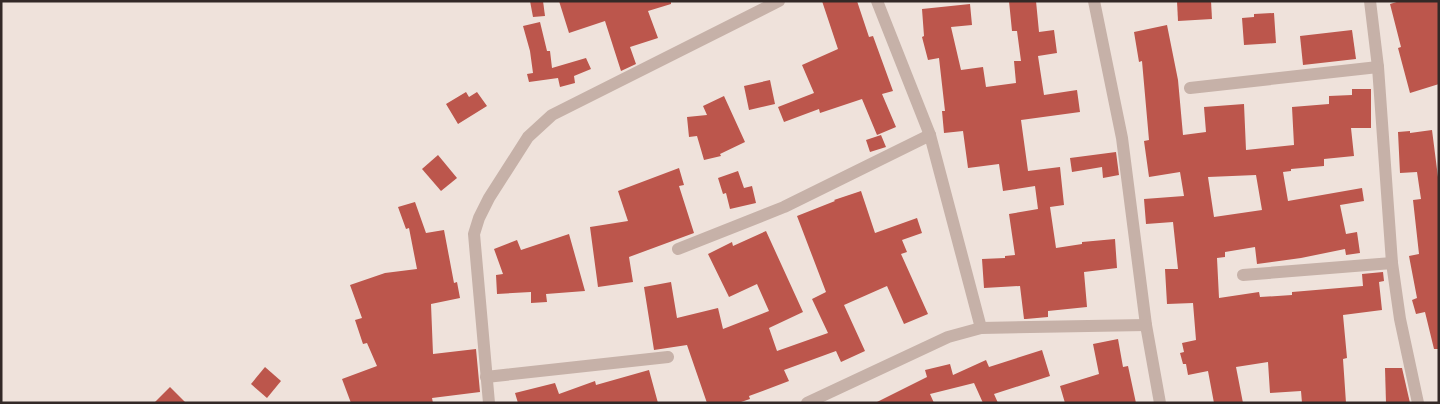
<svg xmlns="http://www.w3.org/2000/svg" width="1440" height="404" font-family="Inter,sans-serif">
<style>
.building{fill:#bc564c;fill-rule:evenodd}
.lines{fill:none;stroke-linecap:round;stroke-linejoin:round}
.minor{stroke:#c6b1a8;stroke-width:12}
</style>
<rect width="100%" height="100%" fill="#efe2db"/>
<g class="building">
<polygon points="530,1 543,1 545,16 533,17"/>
<polygon points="559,1 671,1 671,4 648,11 658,38 630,47 636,64 621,71 605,21 569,33"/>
<polygon points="822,1 857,1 869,37 873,36 893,91 882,94 896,127 877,135 862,99 820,113 819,109 784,122 778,107 814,93 802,65 838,49"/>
<polygon points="1009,1 1036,1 1039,32 1054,30 1057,53 1038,56 1044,95 1077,90 1080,112 1021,120 1028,171 1060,167 1064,205 1050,207 1056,248 1082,244 1082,242 1115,239 1117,268 1084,272 1087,307 1048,311 1048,317 1026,319 1024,319 1020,286 984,288 982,259 1005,258 1005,256 1015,255 1009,214 1038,209 1035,186 1003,191 999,164 968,168 963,131 944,133 942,111 945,111 939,58 928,60 922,37 924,36 922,9 970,4 972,25 951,27 961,70 983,67 986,87 1016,83 1014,61 1021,61 1017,31 1012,31"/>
<polygon points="1177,1 1211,1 1212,19 1178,21"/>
<polygon points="1400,1 1439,1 1439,84 1410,93 1398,48 1401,47 1390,4"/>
<polygon points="1274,13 1276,43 1244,45 1242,18 1254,17 1254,14"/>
<polygon points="540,22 547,51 550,51 552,68 586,58 591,69 574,76 575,83 560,87 558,78 529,82 527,74 533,73 530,51 523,26"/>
<path d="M 1167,25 L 1178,80 L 1183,135 L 1206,132 L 1204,107 L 1244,104 L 1246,150 L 1294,145 L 1292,107 L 1329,104 L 1329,96 L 1352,95 L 1352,89 L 1371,89 L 1371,128 L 1351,128 L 1354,156 L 1324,159 L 1324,166 L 1291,169 L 1291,171 L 1283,172 L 1288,201 L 1362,188 L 1364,201 L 1340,205 L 1346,234 L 1357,232 L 1360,253 L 1346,255 L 1345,249 L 1301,258 L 1257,264 L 1255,247 L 1225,252 L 1225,257 L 1217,258 L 1219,298 L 1259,292 L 1260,297 L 1292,295 L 1292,292 L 1304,291 L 1363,286 L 1362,274 L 1383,272 L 1384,281 L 1379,282 L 1382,310 L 1343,315 L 1347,358 L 1343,359 L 1346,403 L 1302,403 L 1301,391 L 1270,393 L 1268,362 L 1236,367 L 1243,403 L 1214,403 L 1208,371 L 1188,375 L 1186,364 L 1183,364 L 1180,353 L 1184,352 L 1182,343 L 1196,340 L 1193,303 L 1167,304 L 1165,269 L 1178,269 L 1173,222 L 1146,224 L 1144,199 L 1184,196 L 1180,172 L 1149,177 L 1144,141 L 1149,140 L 1142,61 L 1139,62 L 1134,32 ZM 1256,175 L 1262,210 L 1214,217 L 1208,177 Z"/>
<polygon points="1352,30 1356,59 1303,65 1300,36"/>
<polygon points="770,80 775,104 749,110 744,86"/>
<polygon points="466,92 469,97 477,92 487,106 458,124 446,104"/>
<polygon points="724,96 745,142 720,154 721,156 704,160 697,136 689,137 687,117 707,115 703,106"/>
<polygon points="1432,130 1439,185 1439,349 1434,349 1425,312 1416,314 1412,300 1417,298 1409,256 1419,254 1413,200 1421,199 1417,172 1400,173 1398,132 1410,131 1410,133"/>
<polygon points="881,135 886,147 870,152 866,140"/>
<polygon points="1116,152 1119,175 1103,178 1102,167 1072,172 1070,158"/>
<polygon points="438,155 457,178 441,191 422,169"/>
<polygon points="679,168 684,185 679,186 694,233 629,257 633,282 598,287 590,227 628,221 618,191"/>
<polygon points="738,171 744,188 752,186 756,203 730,209 726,193 723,194 718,178"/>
<polygon points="861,191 875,233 917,218 922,233 902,240 907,252 901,254 928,314 904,324 887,286 844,305 865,351 841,362 836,351 784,370 789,381 749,396 750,399 738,403 707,403 687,345 654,350 644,287 671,282 677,318 718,308 723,329 769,311 757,284 729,297 708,254 732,242 733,246 766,231 803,312 769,328 777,351 828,333 812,299 826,292 797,216 835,201 834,200"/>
<polygon points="415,202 426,233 444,230 454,283 457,282 460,298 431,304 433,354 476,349 480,392 432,398 433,403 351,403 342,379 377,366 367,343 363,344 355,320 362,318 350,285 385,273 417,269 409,228 406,229 398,207"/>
<polygon points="569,234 585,291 546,294 547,302 531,303 531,292 497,294 496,275 503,274 494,249 517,240 521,250"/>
<polygon points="1118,339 1123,367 1128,366 1136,403 1065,403 1060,386 1099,374 1093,344"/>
<polygon points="1042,350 1050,376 994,394 998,403 983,403 974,383 930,394 934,403 875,403 927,377 925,370 950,364 953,375 986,360 989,367"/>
<polygon points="265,367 281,381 267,398 251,384"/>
<polygon points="1385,368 1402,368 1410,403 1386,403"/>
<polygon points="649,370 658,403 518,403 515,393 555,383 559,394 595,381 596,385"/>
<polygon points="170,387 186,403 154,403"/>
</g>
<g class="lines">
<g class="minor">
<polyline points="877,1 930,135 981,328"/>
<polyline points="1094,1 1122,138 1146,325 1160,403"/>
<polyline points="1370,1 1378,67 1392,263 1400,319 1418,403"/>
<polyline points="1190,88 1378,67"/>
<polyline points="678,249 784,207 930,135"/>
<polyline points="1243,275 1392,263"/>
<polyline points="486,377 668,357"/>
<polyline points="489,403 474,234 479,218 489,198 528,137 552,115 779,1"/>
<polyline points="807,403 948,337 981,328 1146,325"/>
</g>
</g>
<rect width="1440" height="404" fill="none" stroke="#332927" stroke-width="5"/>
</svg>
